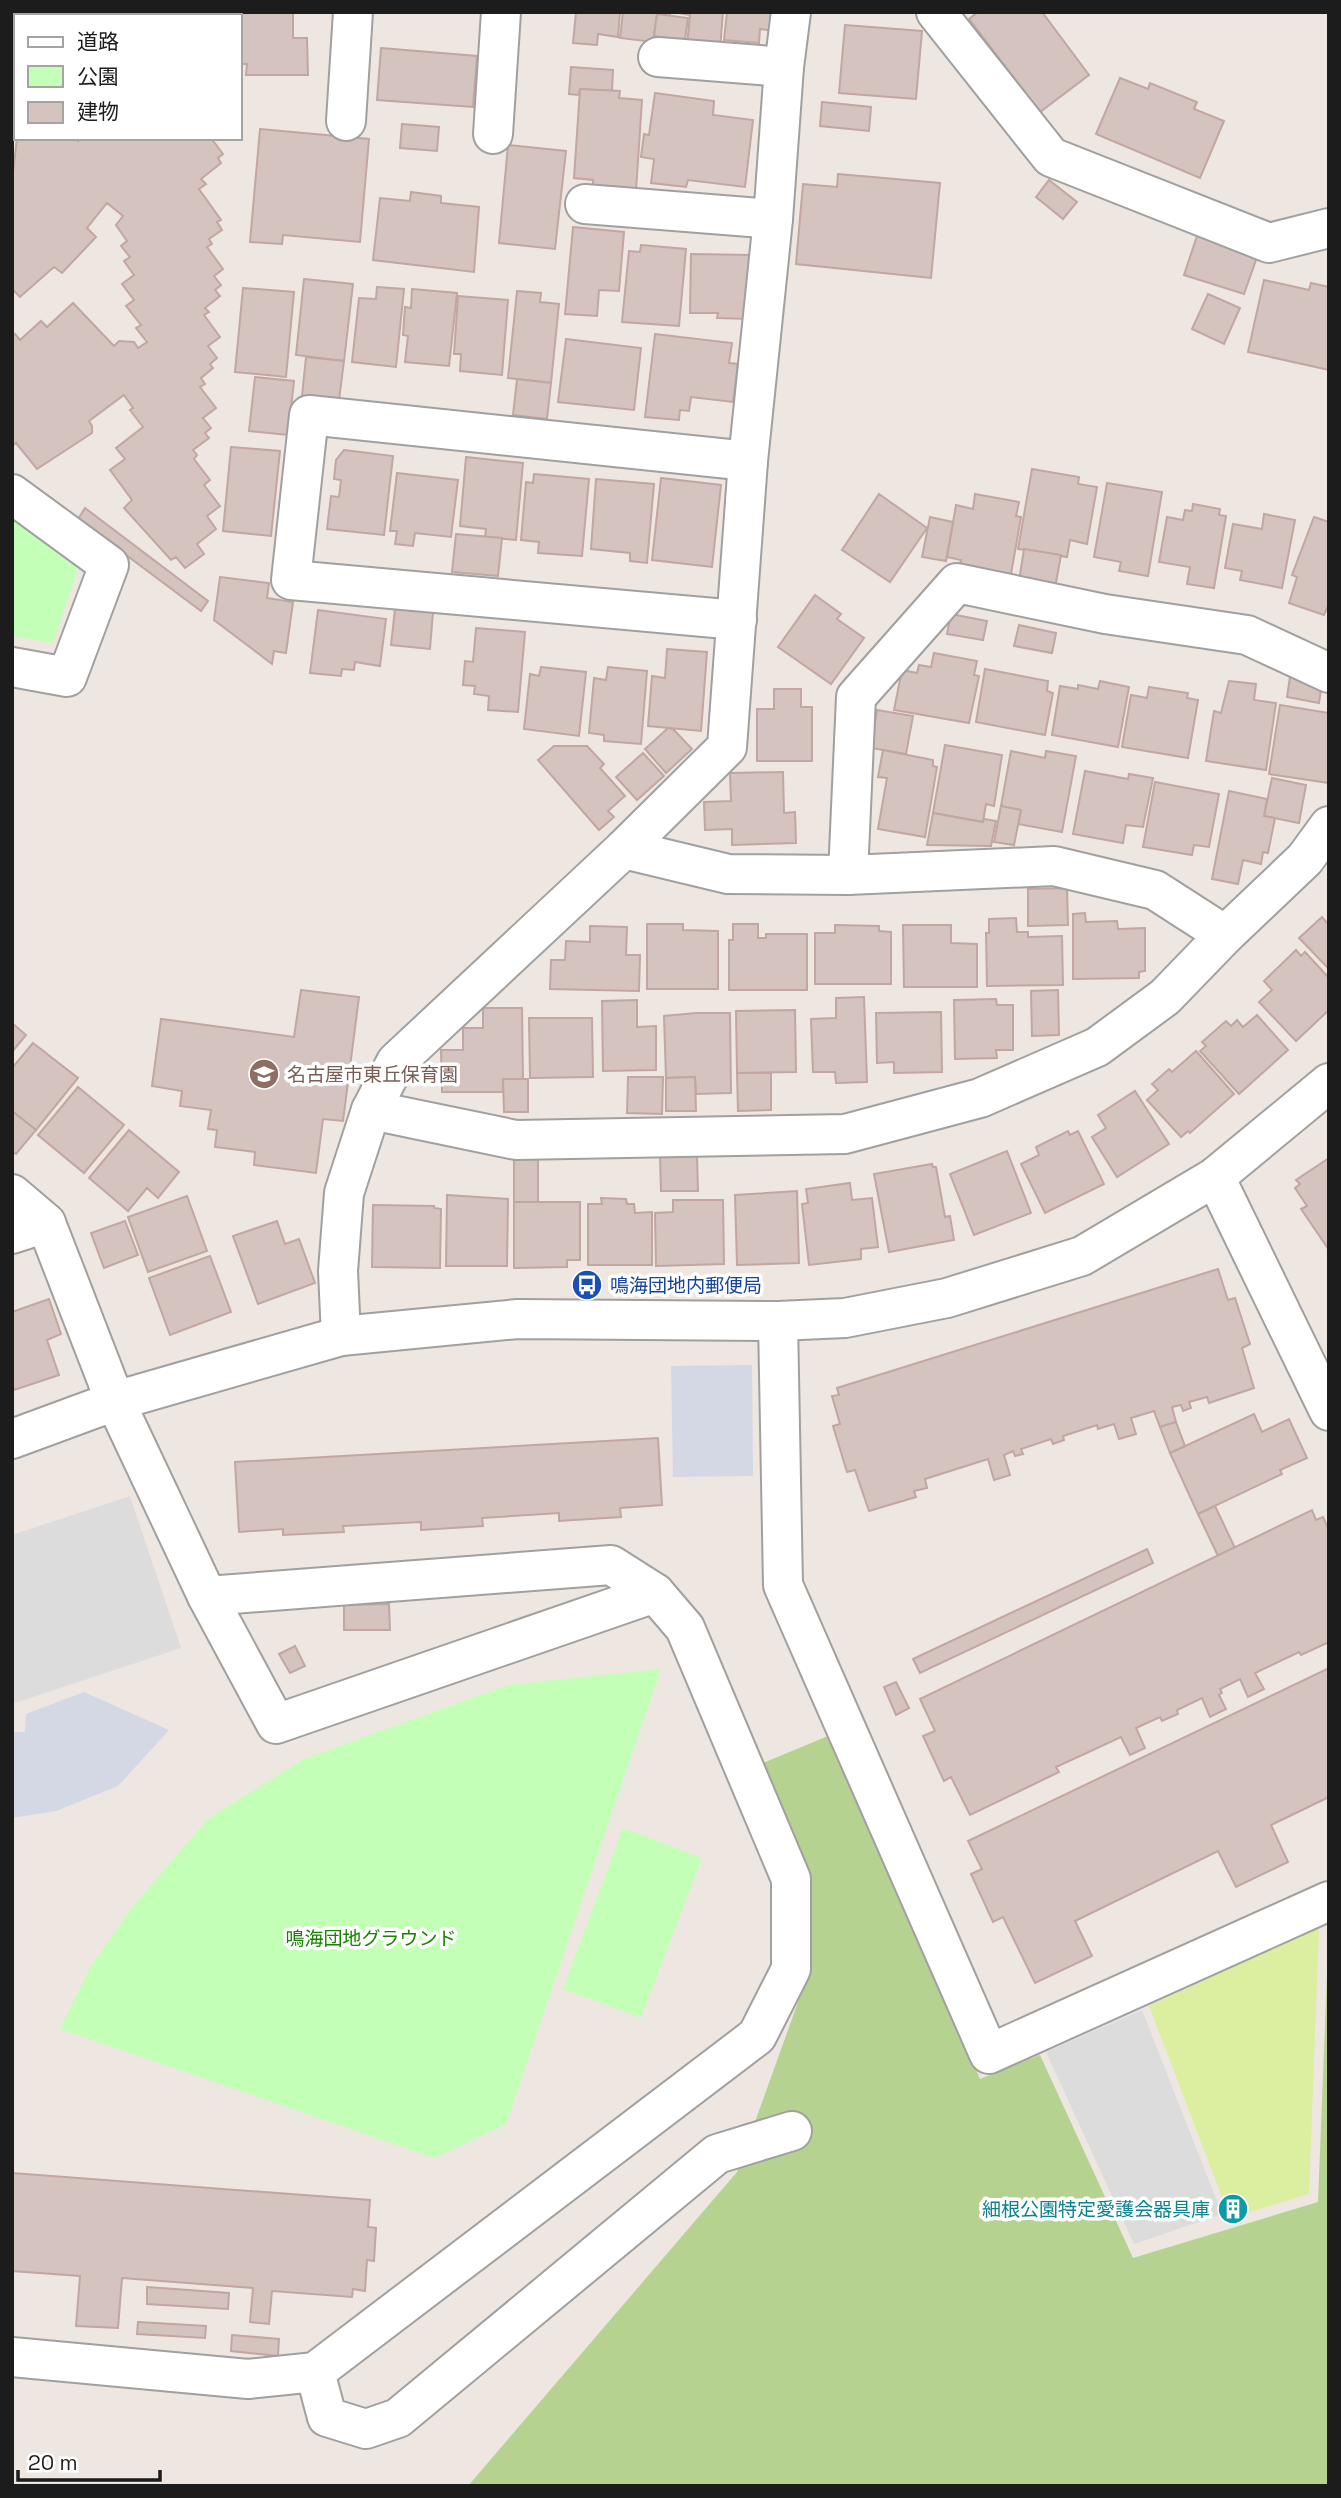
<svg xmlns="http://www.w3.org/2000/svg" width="1341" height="2498" font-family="'Space Grotesk','Noto Sans JP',sans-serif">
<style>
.grass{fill:#dcefa0}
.forest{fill:#b5d290}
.park{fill:#c4ffb7}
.parking{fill:#dcdcdc}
.plaza{fill:#d4d8e4}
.building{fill:#d5c3c0;stroke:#c1a6a1;stroke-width:2}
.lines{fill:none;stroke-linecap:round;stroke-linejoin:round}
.minor-casing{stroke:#a0a0a0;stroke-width:42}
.minor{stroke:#fff;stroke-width:38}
.labels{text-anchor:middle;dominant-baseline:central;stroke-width:7;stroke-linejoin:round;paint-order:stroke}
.education-label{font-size:19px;fill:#785e54;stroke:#fff;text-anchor:start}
.transit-label{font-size:19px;fill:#164399;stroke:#fff;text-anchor:start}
.park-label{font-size:19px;fill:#198301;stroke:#fff}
.culture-label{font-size:19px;fill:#0d838f;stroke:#fff;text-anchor:end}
</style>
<rect width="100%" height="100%" fill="#eee6e0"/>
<polygon class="grass" points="1319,1927 1309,2194 1230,2218 1149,2006"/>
<polygon class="forest" points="828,1736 980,2079 1040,2055 1133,2258 1318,2202 1329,1924 1329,2486 468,2486 737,2172 802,1991 807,1885 763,1763"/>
<g class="park">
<polygon points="12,519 78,569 53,643 12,636"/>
<polygon points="661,1669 506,2124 435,2158 60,2029 91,1966 133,1906 208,1819 304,1759 508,1685"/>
<polygon points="623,1828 702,1858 641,2018 563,1989"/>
</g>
<g class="parking">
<polygon points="130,1496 181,1648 12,1704 12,1535"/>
<polygon points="1142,2010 1222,2214 1134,2244 1046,2052"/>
</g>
<g class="plaza">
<polygon points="752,1365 753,1476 673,1477 671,1366"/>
<polygon points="84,1692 169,1730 118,1786 56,1811 12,1818 12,1732 25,1732 26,1714"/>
</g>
<g class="building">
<polygon points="169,12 293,12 293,38 307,38 308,75 246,75 247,64 240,64 240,16 169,16"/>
<polygon points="576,12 620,12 618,37 598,34 597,45 573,43"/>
<polygon points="623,12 670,12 670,16 657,14 653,42 620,38"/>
<polygon points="673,12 723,12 720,49 687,46 690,15"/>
<polygon points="727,12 776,12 775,31 760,29 759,43 724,40"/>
<polygon points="978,12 1042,12 1089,75 1040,112 969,19"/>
<polygon points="657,14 688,18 685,40 654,36"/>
<polygon points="845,25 922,31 916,99 839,93"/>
<polygon points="381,48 477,56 473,107 377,100"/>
<polygon points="571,67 613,70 612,91 580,89 579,95 569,94"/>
<polygon points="1120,78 1148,89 1150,83 1197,102 1194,109 1224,121 1200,178 1096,134"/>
<polygon points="580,89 620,91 619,98 642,100 636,191 593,189 593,180 574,178"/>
<polygon points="655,93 714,101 713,115 753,120 745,187 688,180 686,187 651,183 654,159 641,157 644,134 649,135"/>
<polygon points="822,102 871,107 869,131 820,126"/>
<polygon points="402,124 439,127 437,151 400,148"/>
<polygon points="260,129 369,139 360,242 283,235 282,244 250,242"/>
<polygon points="17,138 75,138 78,141 80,138 211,138 223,154 218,158 221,163 201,179 206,184 199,189 221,220 217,222 222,230 209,239 212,244 207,247 223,269 214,276 221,285 215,290 220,296 205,308 209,312 204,315 220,337 208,346 217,358 210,364 213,368 201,378 205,384 200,387 216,408 203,418 211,428 205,433 209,438 193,450 197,455 194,459 210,480 204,485 220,506 207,516 216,529 197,544 204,554 185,568 176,557 171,560 124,508 132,500 110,470 125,459 116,448 143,427 130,410 133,408 124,395 89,421 92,426 92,433 37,469 16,443 12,446 12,337 15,334 20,340 41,321 47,327 73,303 114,346 119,341 134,342 138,348 147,342 136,328 141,325 126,306 134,300 122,284 134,275 124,261 130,257 121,246 127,241 116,225 123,216 107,203 87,228 96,237 62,273 54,267 20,297 12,289 12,181"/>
<polygon points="508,145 566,151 555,249 499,243"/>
<polygon points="838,174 940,183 931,278 796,264 803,184 837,187"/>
<polygon points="1049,180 1077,202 1063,219 1036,197"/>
<polygon points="411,192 441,196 441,203 479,207 474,272 373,260 380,198 410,201"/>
<polygon points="573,227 624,232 619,291 599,290 597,316 565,314"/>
<polygon points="1197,236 1257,257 1244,294 1184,275"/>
<polygon points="641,245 686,249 679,326 622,322 629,251 640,252"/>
<polygon points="691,254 751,255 750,319 717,318 718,313 690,313"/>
<polygon points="304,279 353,284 344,361 296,355"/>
<polygon points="1264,280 1309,290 1311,283 1329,287 1329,370 1248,352"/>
<polygon points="377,287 404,289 396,367 352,362 359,298 376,299"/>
<polygon points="243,288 294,292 286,377 235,372"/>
<polygon points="412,289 457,293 449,366 405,362 408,336 403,335 405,307 411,308"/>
<polygon points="517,291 541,293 540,302 559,304 551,383 508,378"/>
<polygon points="1208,294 1240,308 1224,344 1192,329"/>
<polygon points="458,296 508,300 502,375 460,371 461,354 454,354"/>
<polygon points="655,334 732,343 729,363 738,364 733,402 691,397 689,411 680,410 679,420 645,417"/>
<polygon points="566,339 641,348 634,410 558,402"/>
<polygon points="306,357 344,361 339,400 302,396"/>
<polygon points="255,377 294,381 288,435 249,431"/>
<polygon points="517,379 551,383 547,419 513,415"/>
<polygon points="231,447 280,451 271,536 223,531"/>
<polygon points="344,450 393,456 384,535 327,529 331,496 339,497 341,480 334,479 336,460"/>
<polygon points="466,457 523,463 516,540 485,537 486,529 460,526"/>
<polygon points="1032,469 1079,477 1078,484 1097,487 1087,544 1070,540 1067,557 1018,549"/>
<polygon points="397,473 458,480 451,537 415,533 413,546 395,544 397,531 390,531"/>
<polygon points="534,474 589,479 582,556 538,553 539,542 521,540 526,482 533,483"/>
<polygon points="661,478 721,485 712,567 652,560"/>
<polygon points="596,479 654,484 647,563 630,561 630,553 591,549"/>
<polygon points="1107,483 1162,492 1148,576 1119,571 1121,562 1094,557"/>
<polygon points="879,494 927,528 890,582 842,550"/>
<polygon points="975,494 1019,502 1016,516 1021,517 1011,574 960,565 961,560 947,557 956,505 973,509"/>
<polygon points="1193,504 1220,509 1219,515 1226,516 1214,588 1187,584 1190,567 1159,562 1167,517 1183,520 1185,510 1192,511"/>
<polygon points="85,508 208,601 201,611 78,519"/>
<polygon points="1264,514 1295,520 1282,588 1240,580 1242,571 1225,568 1233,524 1262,529"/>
<polygon points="930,517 953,522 946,561 922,557"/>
<polygon points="1314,517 1329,522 1329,604 1324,615 1289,603 1297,577 1292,575"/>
<polygon points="456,534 502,538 498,576 452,572"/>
<polygon points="1024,549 1061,555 1055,588 1019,581"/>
<polygon points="220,577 269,583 267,598 293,602 286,653 274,651 272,664 214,620"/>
<polygon points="815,595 841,614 837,619 864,638 831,684 778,647"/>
<polygon points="395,609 433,612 430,649 391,645"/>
<polygon points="318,610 386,619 380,666 355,662 354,670 342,669 341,676 310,673"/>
<polygon points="951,614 987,621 983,640 947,634"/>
<polygon points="1019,625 1056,633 1052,653 1014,646"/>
<polygon points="476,628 525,632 518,712 488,710 489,696 474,694 475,686 463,685 465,661 473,662"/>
<polygon points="667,649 707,652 701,731 648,726 652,676 665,678"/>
<polygon points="934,653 977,661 974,675 979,676 969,723 894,710 902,670 917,673 919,665 931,667"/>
<polygon points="541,667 586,672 579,736 524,729 530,674 539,676"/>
<polygon points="608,667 647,671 641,744 604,741 604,735 589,733 594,678 606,680"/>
<polygon points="985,669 1048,681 1047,691 1053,693 1045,735 976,722"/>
<polygon points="1290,677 1322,683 1319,703 1287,697"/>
<polygon points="1100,681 1129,687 1118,747 1052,735 1060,686 1078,689 1078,685 1098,689"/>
<polygon points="1229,681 1256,684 1254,700 1276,703 1266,770 1206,761 1214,711 1221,713"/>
<polygon points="1149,687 1188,693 1187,698 1198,700 1188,758 1122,747 1131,695 1147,698"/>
<polygon points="774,689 801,689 801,707 812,707 812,761 757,761 757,709 774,709"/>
<polygon points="1280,705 1329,713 1329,783 1269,774"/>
<polygon points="877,710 913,716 906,754 871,748"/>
<polygon points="668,728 673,729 692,749 666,773 645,749"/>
<polygon points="945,745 1002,755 994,806 986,804 983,822 933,813"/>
<polygon points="554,746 587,746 604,764 600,768 625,796 608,811 614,817 599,830 538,760"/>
<polygon points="883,750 933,760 933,766 937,767 925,837 878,829 887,778 878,777"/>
<polygon points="1011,751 1045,758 1046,751 1076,756 1062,832 1018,824 1021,810 1001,806"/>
<polygon points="643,753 664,776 637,800 616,777"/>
<polygon points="1085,771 1128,779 1129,774 1153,778 1143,827 1126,825 1123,843 1073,834"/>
<polygon points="783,772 784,813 795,812 796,843 732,845 732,829 705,830 704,802 731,801 730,773"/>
<polygon points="1272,778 1306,785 1299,823 1264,816"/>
<polygon points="1155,782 1219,794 1209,847 1194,845 1192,855 1143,847"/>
<polygon points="1229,791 1267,799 1264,816 1275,818 1268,853 1263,852 1261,864 1243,860 1238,884 1212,879"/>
<polygon points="1001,806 1021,810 1014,845 994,842"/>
<polygon points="933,813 983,822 984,819 996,821 991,846 927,845"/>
<polygon points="1067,888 1068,925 1028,926 1028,889"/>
<polygon points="1085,913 1086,922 1117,921 1118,929 1145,928 1145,971 1139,972 1139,978 1073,979 1073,914"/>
<polygon points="1322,917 1327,923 1329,922 1329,969 1299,938"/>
<polygon points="1016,918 1017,932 1028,932 1028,937 1062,936 1063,985 987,986 986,933 989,933 989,919"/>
<polygon points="647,924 683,924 683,930 718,931 718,989 647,989"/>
<polygon points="733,924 758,924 758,938 766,938 766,934 807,934 807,990 729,990 729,940 733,940"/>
<polygon points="835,925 879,926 879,931 891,932 891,984 815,984 815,933 835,933"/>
<polygon points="903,925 951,925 951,943 977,944 977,987 904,987"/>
<polygon points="590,926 627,927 626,955 640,955 639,991 550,989 551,960 565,960 566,941 590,942"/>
<polygon points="1296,950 1301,956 1305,952 1329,978 1329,1010 1296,1041 1259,1002 1272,990 1264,981"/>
<polygon points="301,990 359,997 343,1121 323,1119 316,1173 254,1165 255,1152 215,1147 217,1130 208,1129 211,1110 180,1106 182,1091 152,1086 161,1019 294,1037"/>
<polygon points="1058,990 1059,1035 1032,1036 1031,991"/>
<polygon points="864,997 867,1082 836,1083 835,1072 813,1072 811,1019 836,1018 836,998"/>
<polygon points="996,999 997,1005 1013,1005 1013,1050 996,1050 997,1058 955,1059 954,1000"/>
<polygon points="637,1000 637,1027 656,1026 656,1070 603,1071 602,1001"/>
<polygon points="483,1008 522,1008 523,1079 503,1079 503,1092 442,1092 441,1050 463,1050 463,1028 483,1028"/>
<polygon points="795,1010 796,1072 737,1073 736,1011"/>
<polygon points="941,1012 942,1072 894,1073 894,1062 877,1063 876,1013"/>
<polygon points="696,1013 730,1013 731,1093 696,1094 695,1077 666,1078 664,1016"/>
<polygon points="1257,1015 1288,1050 1239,1094 1200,1051 1206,1046 1202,1042 1226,1021 1231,1026 1237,1020 1243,1027"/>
<polygon points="529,1018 592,1018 593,1077 530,1078"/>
<polygon points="12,1023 26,1035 12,1052"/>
<polygon points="33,1043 78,1078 36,1130 12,1111 12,1068"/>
<polygon points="1196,1051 1234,1094 1190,1133 1188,1131 1181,1137 1147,1100 1158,1090 1152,1084 1169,1069 1172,1072"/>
<polygon points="737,1073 771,1073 771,1110 738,1111"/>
<polygon points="628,1077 663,1077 662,1114 627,1113"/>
<polygon points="695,1077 696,1111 666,1111 666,1078"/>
<polygon points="503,1079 528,1079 528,1112 504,1112"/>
<polygon points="78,1087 124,1125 84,1173 38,1135"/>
<polygon points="1135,1091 1169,1144 1117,1177 1092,1137 1106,1128 1098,1115"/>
<polygon points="12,1111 36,1130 16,1154 12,1151"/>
<polygon points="129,1130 179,1172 158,1198 147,1188 128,1211 89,1178"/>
<polygon points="1068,1131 1070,1135 1078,1131 1104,1184 1045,1213 1021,1164 1039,1155 1036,1147"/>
<polygon points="1007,1151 1031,1213 974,1235 950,1174"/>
<polygon points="660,1156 697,1156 698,1191 661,1191"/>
<rect x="514" y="1158" width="24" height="44"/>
<polygon points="1329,1158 1329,1250 1301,1209 1307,1206 1295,1188 1300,1184 1296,1180"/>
<polygon points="932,1164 933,1167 936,1167 945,1217 950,1216 954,1240 889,1252 874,1174"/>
<polygon points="850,1183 852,1200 872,1198 878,1247 861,1249 861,1259 809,1265 802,1204 808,1203 806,1189"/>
<polygon points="797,1191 799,1263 737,1265 735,1195"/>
<polygon points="447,1195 508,1199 507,1266 446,1266"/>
<polygon points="187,1196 207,1251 148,1272 128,1217"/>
<polygon points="601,1198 626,1199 627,1204 634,1204 635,1213 652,1212 652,1265 588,1265 588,1204 602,1204"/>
<polygon points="673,1200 723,1200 724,1264 656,1266 655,1213 673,1212"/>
<polygon points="514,1202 580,1202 580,1260 567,1260 567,1267 514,1268"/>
<polygon points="373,1205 434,1206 434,1208 441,1209 440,1268 372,1267"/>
<polygon points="125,1221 138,1255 104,1268 91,1233"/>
<polygon points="277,1221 285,1244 299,1239 315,1283 258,1304 233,1236"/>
<polygon points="210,1256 231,1312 170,1335 149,1278"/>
<polygon points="1218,1269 1228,1300 1235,1298 1250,1344 1242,1348 1254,1388 1209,1403 1207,1397 1189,1402 1191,1408 1183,1411 1181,1405 1172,1407 1176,1422 1160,1427 1154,1411 1131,1418 1136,1434 1119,1439 1114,1424 1098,1429 1097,1425 1063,1436 1064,1440 1053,1444 1051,1439 1021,1449 1023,1454 1015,1456 1013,1451 1004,1455 1010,1475 994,1480 988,1459 925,1479 927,1488 914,1491 916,1497 869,1511 855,1470 847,1472 833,1426 840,1424 832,1396 839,1395 837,1388"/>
<polygon points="49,1299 61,1334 47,1340 59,1375 14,1390 12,1383 12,1312"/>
<polygon points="1254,1414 1262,1432 1289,1419 1307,1458 1280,1470 1282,1474 1198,1514 1170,1453"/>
<polygon points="1176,1422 1185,1446 1170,1453 1160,1427"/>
<polygon points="658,1438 662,1505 620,1508 621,1517 559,1521 559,1513 482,1518 483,1526 421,1530 421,1522 343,1526 344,1532 283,1535 283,1529 239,1532 235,1462"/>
<polygon points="1215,1506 1235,1548 1218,1556 1198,1514"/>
<polygon points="1312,1510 1316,1520 1323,1517 1329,1530 1329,1642 1301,1655 1299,1652 1255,1673 1264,1689 1248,1697 1240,1679 1220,1689 1222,1693 1219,1695 1226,1709 1210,1717 1202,1698 1177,1710 1178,1714 1162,1721 1160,1717 1136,1728 1145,1748 1130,1755 1121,1737 1056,1767 1059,1772 970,1815 951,1777 944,1781 923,1736 935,1731 920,1699"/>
<polygon points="1147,1549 1153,1563 920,1673 913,1659"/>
<polygon points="389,1604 390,1630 344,1630 344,1605"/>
<polygon points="295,1646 305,1666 290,1673 279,1654"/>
<polygon points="1329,1668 1329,1797 1271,1825 1288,1862 1236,1887 1218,1851 1075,1921 1092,1956 1035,1983 1003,1917 993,1922 971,1874 982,1869 968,1841"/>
<polygon points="896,1682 909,1708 896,1715 884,1687"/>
<polygon points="12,2173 370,2200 368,2227 376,2228 374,2261 367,2260 365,2291 353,2289 352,2297 272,2291 269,2324 250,2322 253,2288 122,2278 118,2328 76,2326 80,2276 12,2271"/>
<polygon points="147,2287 229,2293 228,2309 147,2304"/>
<polygon points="138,2322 206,2326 205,2338 137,2334"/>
<polygon points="232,2335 279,2339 278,2356 231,2351"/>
</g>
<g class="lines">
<g class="minor-casing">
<g id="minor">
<polyline points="936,12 1051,157 1269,243 1329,228"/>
<polyline points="658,57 784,67"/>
<polyline points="346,121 353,12"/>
<polyline points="493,134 501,12"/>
<polyline points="585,204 773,219"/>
<polyline points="12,494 109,565 67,677 12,667"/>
<polyline points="737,620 291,580 309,415 748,461"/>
<polyline points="624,849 728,874 848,875 1054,866 1155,890 1225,935"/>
<polyline points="848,875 856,697 957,583 1105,614 1247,635 1329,673"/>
<polyline points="371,1110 516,1140 845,1134 980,1098 1097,1047 1165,997 1225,935 1305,859 1329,826"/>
<polyline points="1215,1177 1329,1411"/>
<polyline points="12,1194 46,1223 115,1401 207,1596 276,1724 655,1593"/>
<polyline points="12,1234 46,1223"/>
<polyline points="778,1321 783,1585 989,2054 1329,1901"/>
<polyline points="341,1336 338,1271 344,1193 371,1110 396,1062 624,849 727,747 748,461 773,219 784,67 791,12"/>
<polyline points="12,1439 115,1401 341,1336 518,1319 778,1321 845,1318 947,1298 1082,1256 1215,1177 1329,1083"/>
<polyline points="12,2357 248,2379 315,2372 757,2036 791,1969 791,1879 685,1628 655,1593 611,1565 207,1596"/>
<polyline points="315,2372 327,2417 366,2429 398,2418 717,2154 792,2131"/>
</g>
</g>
<use href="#minor" class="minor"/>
</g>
<defs>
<g id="school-disc" transform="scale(1.575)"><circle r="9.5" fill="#8d6e63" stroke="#fff"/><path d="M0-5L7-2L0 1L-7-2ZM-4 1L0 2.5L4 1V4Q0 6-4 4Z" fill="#fff"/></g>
<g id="bus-disc" transform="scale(1.575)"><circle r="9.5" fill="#1a4fb4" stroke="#fff"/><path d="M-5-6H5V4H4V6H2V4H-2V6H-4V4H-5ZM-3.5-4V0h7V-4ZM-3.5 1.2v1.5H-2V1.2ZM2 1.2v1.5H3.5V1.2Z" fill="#fff"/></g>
<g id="building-disc" transform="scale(1.575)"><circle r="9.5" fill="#0f9aa8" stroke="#fff"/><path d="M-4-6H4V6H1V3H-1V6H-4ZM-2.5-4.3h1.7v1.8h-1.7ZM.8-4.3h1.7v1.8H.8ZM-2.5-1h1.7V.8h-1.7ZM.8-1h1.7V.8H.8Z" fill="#fff"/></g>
</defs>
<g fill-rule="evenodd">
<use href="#school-disc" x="264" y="1074"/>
<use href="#bus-disc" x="587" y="1285"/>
<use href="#building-disc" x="1233" y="2209"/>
</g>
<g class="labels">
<g class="education-label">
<text x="287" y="1074">名古屋市東丘保育園</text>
</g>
<g class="transit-label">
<text x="610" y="1285">鳴海団地内郵便局</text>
</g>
<g class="park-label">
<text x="371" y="1938">鳴海団地グラウンド</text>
</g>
<g class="culture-label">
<text x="1210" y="2209">細根公園特定愛護会器具庫</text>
</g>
</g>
<rect width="1341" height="2498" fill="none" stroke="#1c1c1c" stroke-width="28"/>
<rect x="14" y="14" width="228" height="126" fill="#ffffff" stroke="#a4a4a4" stroke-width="2"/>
<rect x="28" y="37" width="35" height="10" fill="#ffffff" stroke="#a4a4a4" stroke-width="2"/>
<text x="77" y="49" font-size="21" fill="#1c1c1c">道路</text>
<rect x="28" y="66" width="35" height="21" fill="#c4ffb7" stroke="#a4a4a4" stroke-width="2"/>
<text x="77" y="84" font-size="21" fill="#1c1c1c">公園</text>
<rect x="28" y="102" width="35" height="21" fill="#d5c3c0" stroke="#a4a4a4" stroke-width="2"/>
<text x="77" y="119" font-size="21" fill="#1c1c1c">建物</text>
<path d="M18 2470v10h142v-10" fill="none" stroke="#1c1c1c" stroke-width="3.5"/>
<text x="28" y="2470" font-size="21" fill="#1c1c1c" stroke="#ffffff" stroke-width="5" paint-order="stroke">20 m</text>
</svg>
